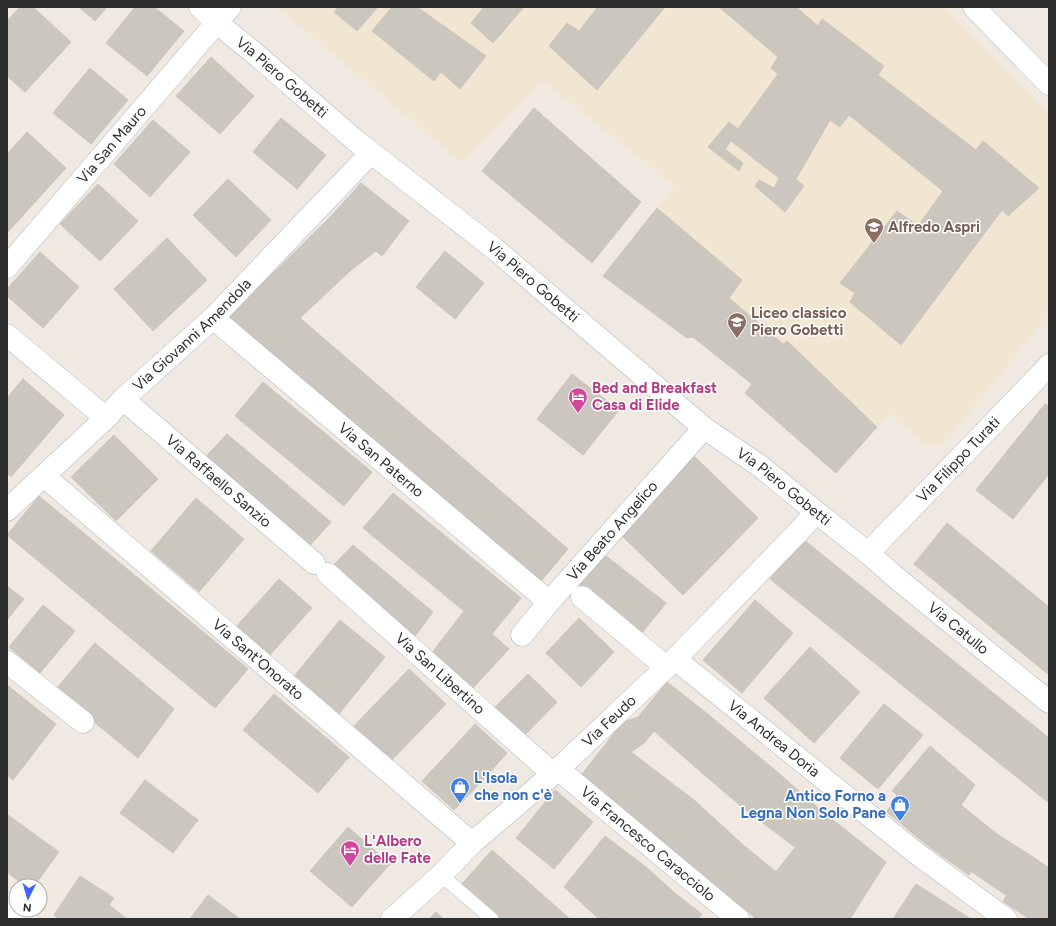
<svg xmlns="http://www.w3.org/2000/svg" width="1056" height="926" font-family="Figtree,sans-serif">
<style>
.education{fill:#f0e6d1}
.building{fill:#cbc7bf;stroke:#cbc5ba}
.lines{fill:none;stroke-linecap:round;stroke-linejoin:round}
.service-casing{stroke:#b4b7c1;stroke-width:14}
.minor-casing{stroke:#b4b7c1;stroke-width:23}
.tertiary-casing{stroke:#b4b7c1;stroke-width:23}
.service{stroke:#fff;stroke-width:13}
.minor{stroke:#fff;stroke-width:22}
.tertiary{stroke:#fff;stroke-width:22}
.labels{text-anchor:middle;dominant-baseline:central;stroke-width:3;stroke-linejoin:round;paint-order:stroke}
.street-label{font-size:15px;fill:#2e2e2e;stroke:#fff}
.education-label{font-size:15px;font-weight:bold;fill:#785e54;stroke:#fff;text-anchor:start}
.hotel-label{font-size:15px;font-weight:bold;fill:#b23c85;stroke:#fff;text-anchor:start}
.shop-label{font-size:15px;font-weight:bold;fill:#366cbe;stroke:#fff;text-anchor:start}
</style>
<rect width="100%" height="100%" fill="#efe9e1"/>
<polygon class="education" points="277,7 944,7 1049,113 1049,315 943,445 926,445 890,414 877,427 787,341 783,344 729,298 741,280 657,208 675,186 542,81 461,162"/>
<g class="building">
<polygon points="20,7 33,7 71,42 25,92 7,76 7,21"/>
<polygon points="79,7 107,7 95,21"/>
<polygon points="135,7 154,7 184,31 147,76 106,43"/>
<polygon points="338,7 378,7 357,31 334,12"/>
<polygon points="392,7 417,7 486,56 460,89 441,72 434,81 372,31"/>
<polygon points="484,7 524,7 493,43 471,23"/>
<polygon points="598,7 665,7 597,90 549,46 567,23 579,31"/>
<polygon points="719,7 796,7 818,26 822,19 884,66 878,75 976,150 983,141 1039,188 1008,216 1002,210 901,345 850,302 855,293 840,283 897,211 918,226 943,191 849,115 840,127 830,120 796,179 804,186 785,212 755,186 759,180 774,188 779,178 731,141 725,149 743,163 739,171 708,147 729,122 738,129 778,74 771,68 778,57"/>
<polygon points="211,57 254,96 220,134 176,96"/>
<polygon points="90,68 128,100 91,144 53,113"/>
<polygon points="534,108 641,202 592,263 482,171"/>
<polygon points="281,118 326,155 297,189 253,152"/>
<polygon points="153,120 190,152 150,197 114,164"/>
<polygon points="27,132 66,168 7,233 7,154"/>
<polygon points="228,179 271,220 236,257 193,215"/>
<polygon points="361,183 409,221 382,256 332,215"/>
<polygon points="98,184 138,221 100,261 60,224"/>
<polygon points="657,208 742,280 729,298 783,344 787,341 877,427 836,473 745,393 752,384 693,337 687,338 603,276"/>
<polygon points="332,215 376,251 350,271 311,236"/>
<polygon points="311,236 350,271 300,318 264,282"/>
<polygon points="167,238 207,280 153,331 114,289"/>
<polygon points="445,251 484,283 455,319 416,287"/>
<polygon points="40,252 79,287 43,328 7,296 7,289"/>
<polygon points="264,282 300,318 568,549 541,581 226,320"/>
<polygon points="572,374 619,410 583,455 537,419"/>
<polygon points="23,379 64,415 11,477 7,473 7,398"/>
<polygon points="263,382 372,472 344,506 235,416"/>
<polygon points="1045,404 1049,406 1049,474 1013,519 976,490"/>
<polygon points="227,434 331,522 305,551 200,463"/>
<polygon points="114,435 158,479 116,521 71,477"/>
<polygon points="694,456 758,518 683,595 619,533"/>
<polygon points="393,493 521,598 492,634 509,649 471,690 431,654 464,611 363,528"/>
<polygon points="39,496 248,669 215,708 7,535"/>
<polygon points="196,498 244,539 199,592 151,551"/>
<polygon points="947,523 1049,607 1049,675 914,564"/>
<polygon points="803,539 1049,738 1049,803 770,579"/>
<polygon points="353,545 433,612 413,639 329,570"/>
<polygon points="601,552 666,603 641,634 577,583"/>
<polygon points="279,579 312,608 268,657 235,628"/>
<polygon points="7,586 24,599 7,620"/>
<polygon points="755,600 793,633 742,693 703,660"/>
<polygon points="43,605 75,631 40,673 9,647"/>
<polygon points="579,618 614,652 581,687 546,653"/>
<polygon points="340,620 385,657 338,715 292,679"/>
<polygon points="95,643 174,709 138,758 55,690"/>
<polygon points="810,647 860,692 814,743 764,698"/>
<polygon points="409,669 446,704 386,766 349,731"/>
<polygon points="528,674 557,702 521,739 491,711"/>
<polygon points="667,682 709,715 678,752 638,717"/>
<polygon points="7,685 56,724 13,780 7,775"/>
<polygon points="274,694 349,757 318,793 243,730"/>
<polygon points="884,704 923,735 878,789 840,758"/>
<polygon points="709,715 740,741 708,778 678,752"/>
<polygon points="638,717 654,731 644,743 631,752 596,787 582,774 623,722"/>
<polygon points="475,724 507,753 482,781 450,751"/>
<polygon points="740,741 775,770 743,808 708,778"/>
<polygon points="930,746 975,785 961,805 928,846 887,812 897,795 892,791"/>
<polygon points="450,751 482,781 454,810 422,781"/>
<polygon points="631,752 694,800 660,842 596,787"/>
<polygon points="775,770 823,812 795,847 743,808"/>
<polygon points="145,780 198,820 173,853 120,813"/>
<polygon points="555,790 593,822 554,869 516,838"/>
<polygon points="694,800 741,843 708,881 660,842"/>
<polygon points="961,805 997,834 969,875 928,846"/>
<polygon points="823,812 886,862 850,919 756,919 746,910"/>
<polygon points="8,815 59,852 34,886 25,886 7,872 7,816"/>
<polygon points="348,827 390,864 352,907 310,871"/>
<polygon points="997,834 1033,857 1006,895 972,872"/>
<polygon points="605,836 646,867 602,919 599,919 564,887"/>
<polygon points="741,843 776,872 746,910 708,881"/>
<polygon points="492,850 570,919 501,919 462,884"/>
<polygon points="1033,857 1049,868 1049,919 1029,919 1003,901"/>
<polygon points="646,867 676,894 655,919 602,919"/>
<polygon points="80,876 114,898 109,905 127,919 59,919 54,915"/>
<polygon points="916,884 971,919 893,919"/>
<polygon points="676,894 702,914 698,919 655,919"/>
<polygon points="208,895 240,919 190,919"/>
<polygon points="436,912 444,919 429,919"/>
</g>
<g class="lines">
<g class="service-casing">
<polyline id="service" points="441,875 492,919"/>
</g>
<g class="minor-casing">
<g id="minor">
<path id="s1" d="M 200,7 L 217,23 L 253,52 L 355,140 L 496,250 L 704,428 L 760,466 L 816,512 L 868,553 L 900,581 L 1049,702"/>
<path id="s2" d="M 7,267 L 230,7"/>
<path id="s3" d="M 213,318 L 549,602"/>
<polyline points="7,335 106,418"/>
<path id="s4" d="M 123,399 L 314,563"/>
<path id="s5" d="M 44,476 L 472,843"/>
<path id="s6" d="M 7,510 L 106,418 L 123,399 L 213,318 L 371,153"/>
<path id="s7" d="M 868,553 L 1041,374 L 1049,365"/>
<path id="s8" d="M 328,574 L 553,774"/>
<polyline points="582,597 666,667"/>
<path id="s9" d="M 522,635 L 549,602 L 704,428"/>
<path id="s10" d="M 675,659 L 916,853 L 1006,919"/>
<polyline points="7,662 83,722"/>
<path id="s11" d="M 558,769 L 738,919"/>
<polyline points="7,904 26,919"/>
<path id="s12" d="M 392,919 L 441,875 L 472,843 L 553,774 L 675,659 L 802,528 L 816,512"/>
</g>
</g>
<g class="tertiary-casing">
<polyline id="tertiary" points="974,7 1049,84"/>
</g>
<use href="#service" class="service"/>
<use href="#minor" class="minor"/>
<use href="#tertiary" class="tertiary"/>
</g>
<defs>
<g id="school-pin" transform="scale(1)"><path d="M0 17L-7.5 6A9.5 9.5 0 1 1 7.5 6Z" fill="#8d6e63" stroke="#fff"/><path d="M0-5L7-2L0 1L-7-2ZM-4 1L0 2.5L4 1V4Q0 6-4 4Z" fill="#fff"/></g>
<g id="university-pin" transform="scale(1)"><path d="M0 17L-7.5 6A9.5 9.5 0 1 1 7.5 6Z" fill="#8d6e63" stroke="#fff"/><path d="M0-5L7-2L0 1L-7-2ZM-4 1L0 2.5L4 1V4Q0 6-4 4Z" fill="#fff"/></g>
<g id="hotel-pin" transform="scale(1)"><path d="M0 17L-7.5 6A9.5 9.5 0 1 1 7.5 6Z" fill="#d1479c" stroke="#fff"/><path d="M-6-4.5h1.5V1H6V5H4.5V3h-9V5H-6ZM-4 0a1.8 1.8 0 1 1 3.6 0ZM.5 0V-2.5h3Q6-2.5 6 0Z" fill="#fff"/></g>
<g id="shop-pin" transform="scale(1)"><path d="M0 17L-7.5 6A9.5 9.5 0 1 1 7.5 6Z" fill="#3f7fe0" stroke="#fff"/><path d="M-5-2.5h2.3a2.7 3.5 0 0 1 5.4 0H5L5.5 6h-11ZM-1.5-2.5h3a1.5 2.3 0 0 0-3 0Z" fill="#fff"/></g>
</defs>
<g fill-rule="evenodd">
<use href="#school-pin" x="874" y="227"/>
<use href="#university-pin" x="737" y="322"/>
<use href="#hotel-pin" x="578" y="397"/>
<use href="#shop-pin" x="460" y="787"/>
<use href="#shop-pin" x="900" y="805"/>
<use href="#hotel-pin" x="350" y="850"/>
</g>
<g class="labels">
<g class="street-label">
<text stroke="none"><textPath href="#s1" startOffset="108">Via Piero Gobetti</textPath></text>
<text stroke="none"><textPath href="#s2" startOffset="161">Via San Mauro</textPath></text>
<text stroke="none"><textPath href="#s1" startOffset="432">Via Piero Gobetti</textPath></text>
<text stroke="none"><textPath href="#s6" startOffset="255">Via Giovanni Amendola</textPath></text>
<text stroke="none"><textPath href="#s7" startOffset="130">Via Filippo Turati</textPath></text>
<text stroke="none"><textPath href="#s3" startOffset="220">Via San Paterno</textPath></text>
<text stroke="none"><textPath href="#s4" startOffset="126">Via Raffaello Sanzio</textPath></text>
<text stroke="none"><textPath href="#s1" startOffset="756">Via Piero Gobetti</textPath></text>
<text stroke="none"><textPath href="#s9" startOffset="138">Via Beato Angelico</textPath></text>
<text stroke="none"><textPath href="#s1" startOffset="981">Via Catullo</textPath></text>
<text stroke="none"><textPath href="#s5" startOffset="282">Via Sant'Onorato</textPath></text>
<text stroke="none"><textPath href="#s8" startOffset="150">Via San Libertino</textPath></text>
<text stroke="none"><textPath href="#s12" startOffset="294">Via Feudo</textPath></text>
<text stroke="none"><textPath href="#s10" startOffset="127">Via Andrea Doria</textPath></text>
<text stroke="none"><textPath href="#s11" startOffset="117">Via Francesco Caracciolo</textPath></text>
</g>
<g class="education-label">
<text x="888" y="227">Alfredo Aspri</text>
<text x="751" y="313">Liceo classico<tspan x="751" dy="17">Piero Gobetti</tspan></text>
</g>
<g class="hotel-label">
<text x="592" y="388">Bed and Breakfast<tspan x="592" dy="17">Casa di Elide</tspan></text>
<text x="364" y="841">L'Albero<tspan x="364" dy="17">delle Fate</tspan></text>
</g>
<g class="shop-label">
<text x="474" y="778">L'Isola<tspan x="474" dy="17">che non c'è</tspan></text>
<text x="886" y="796" text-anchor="end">Antico Forno a<tspan x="886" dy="17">Legna Non Solo Pane</tspan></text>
</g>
</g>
<rect width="1056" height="926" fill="none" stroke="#2e2e2e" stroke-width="16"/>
<g transform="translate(28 898) rotate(185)"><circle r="19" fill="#ffffff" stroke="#ababab"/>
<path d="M0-3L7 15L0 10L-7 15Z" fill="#4264fb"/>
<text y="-6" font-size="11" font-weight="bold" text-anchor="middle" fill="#2e2e2e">N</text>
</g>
</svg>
